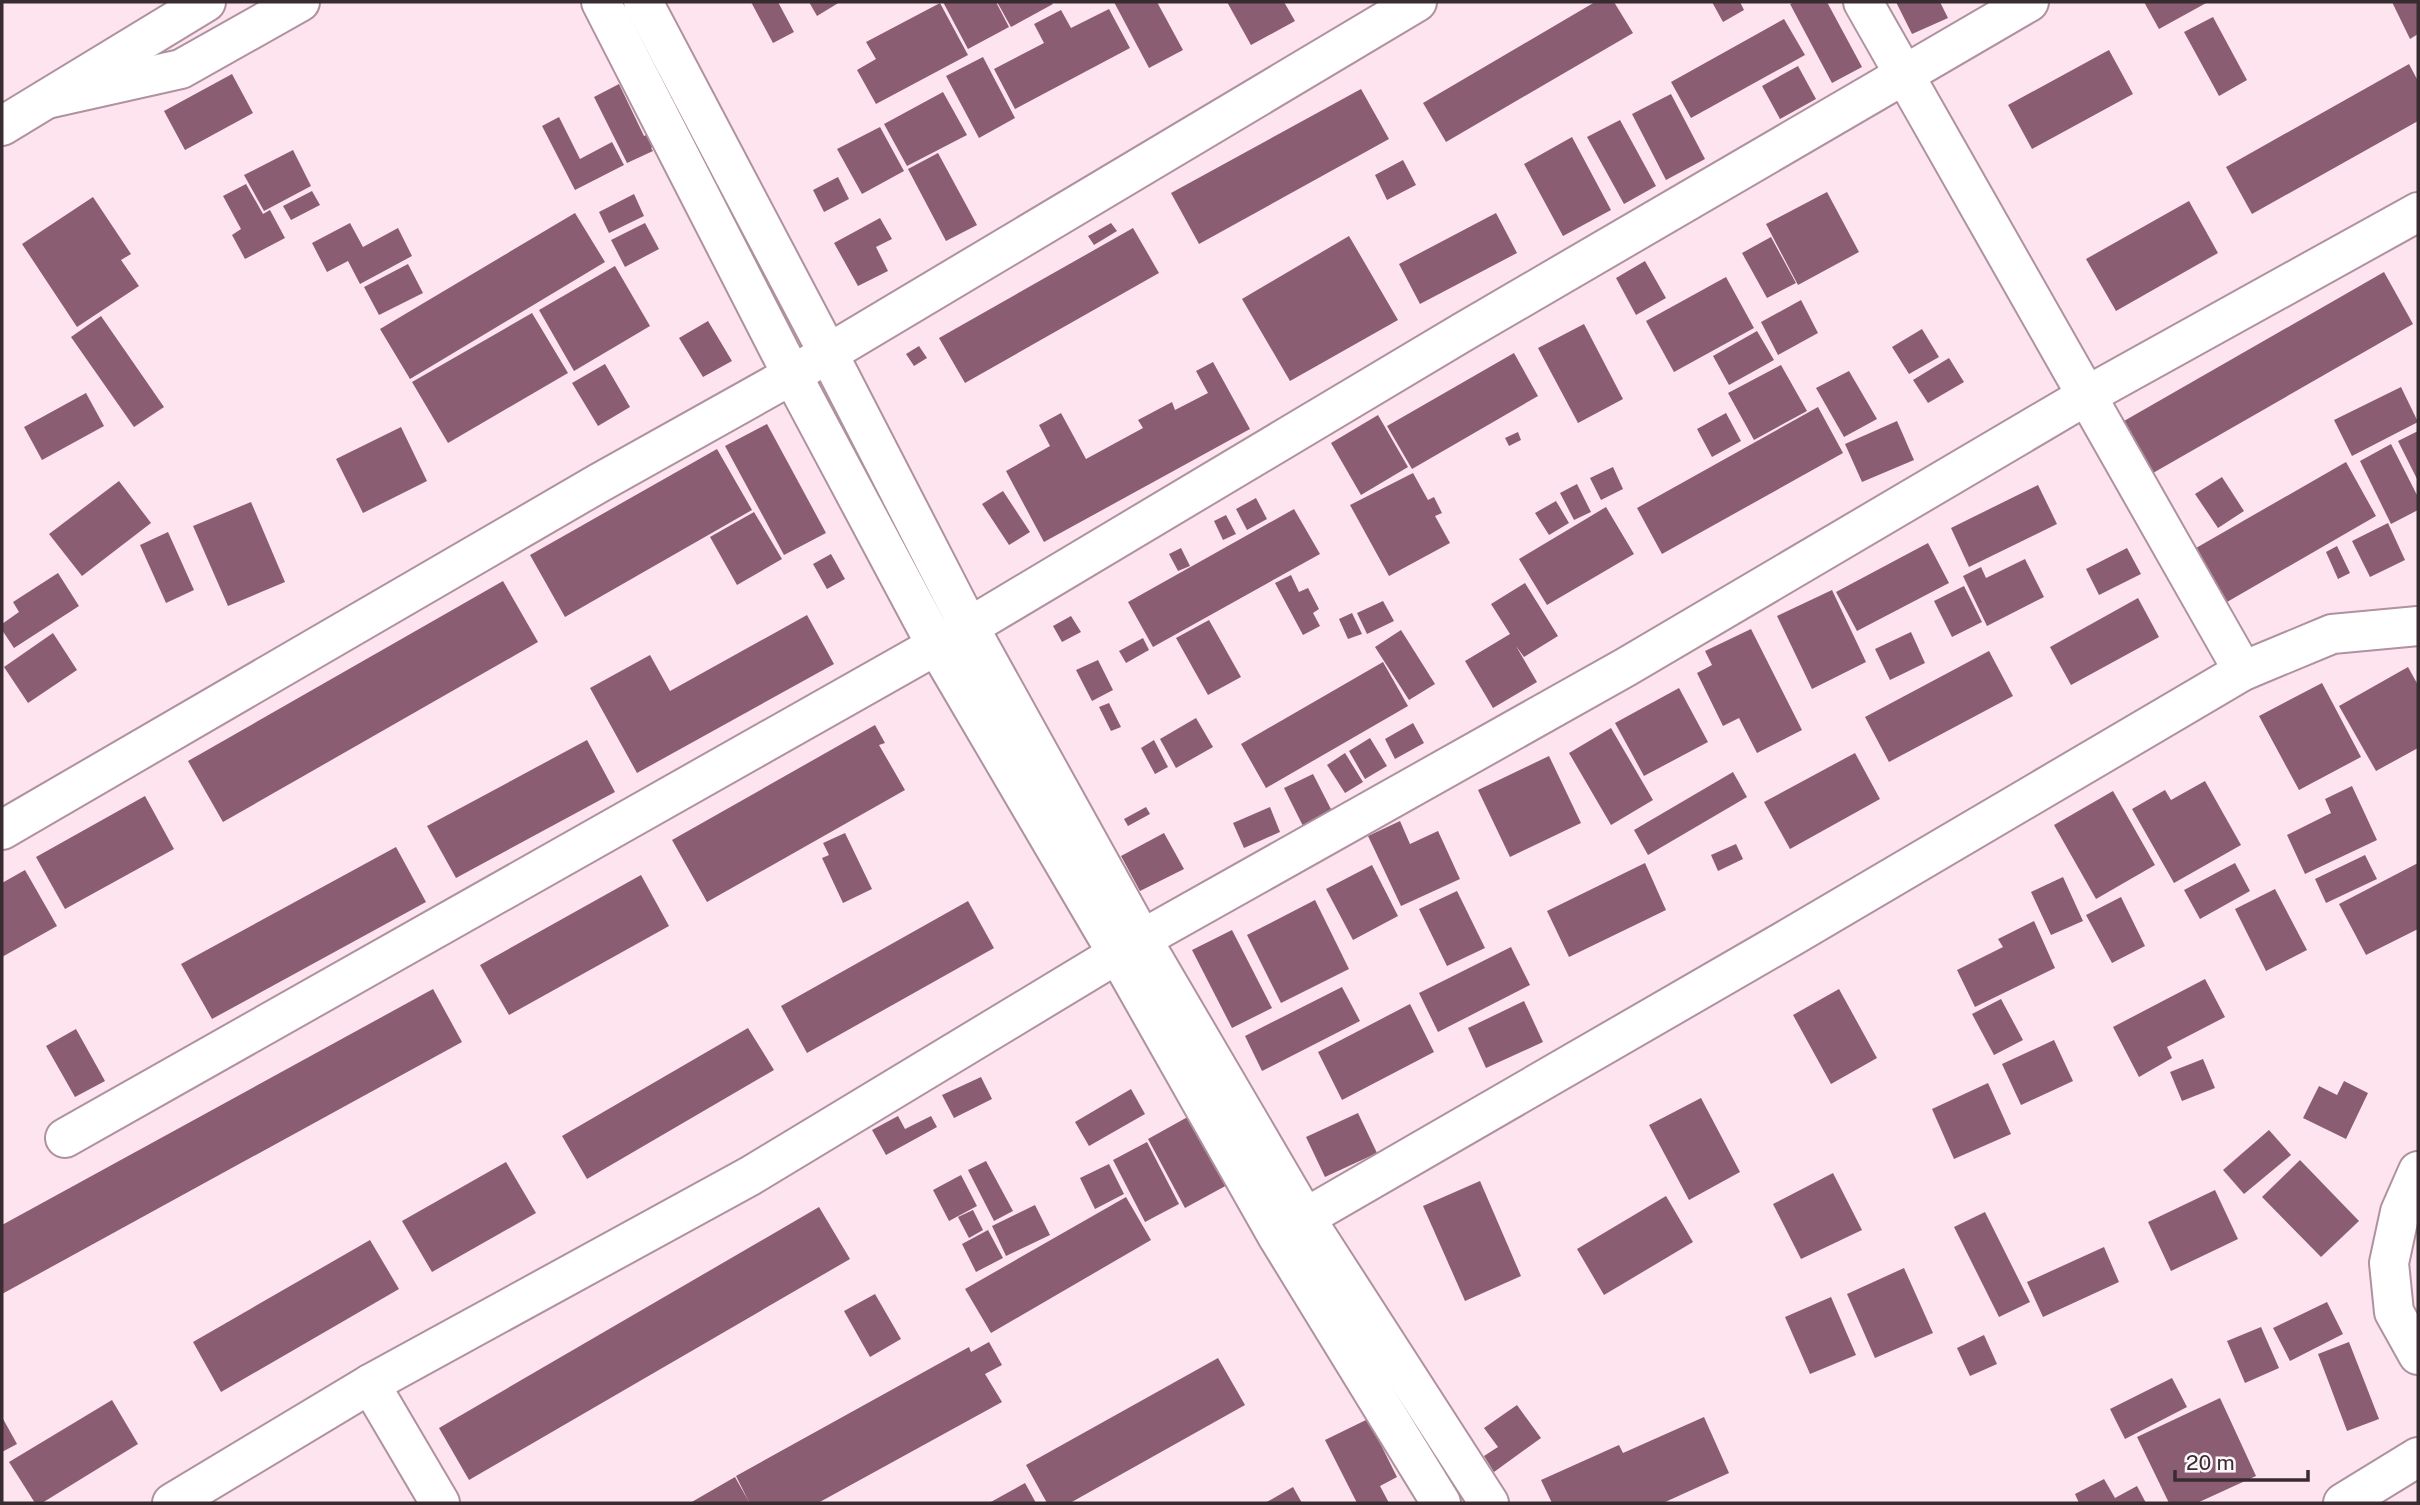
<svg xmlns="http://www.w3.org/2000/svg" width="2420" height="1505" font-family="'Public Sans',sans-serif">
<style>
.building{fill:#8b5d73}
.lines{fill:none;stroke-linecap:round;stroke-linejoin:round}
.street-casing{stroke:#af919f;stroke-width:42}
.street{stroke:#fff;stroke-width:38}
</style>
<rect width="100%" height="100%" fill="#fee4ef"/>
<g class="building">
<polygon points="751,2 778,2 794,32 773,43"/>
<polygon points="809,2 840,2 817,16"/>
<polygon points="943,2 996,2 1009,27 968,49"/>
<polygon points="997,2 1051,2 1053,4 1011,27"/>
<polygon points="1114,2 1157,2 1183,50 1149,68"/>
<polygon points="1227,2 1284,2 1295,21 1251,45"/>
<polygon points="1595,2 1614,2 1633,33 1446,142 1423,103"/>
<polygon points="1712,2 1740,2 1744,10 1723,22"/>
<polygon points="1795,2 1827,2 1862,67 1832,83 1790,4"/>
<polygon points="1896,2 1940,2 1948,18 1912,34"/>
<polygon points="2144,2 2208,2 2159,29"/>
<polygon points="2392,2 2418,2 2418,34 2410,39"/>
<polygon points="940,3 968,55 876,104 857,70 876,59 866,42"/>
<polygon points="1109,9 1130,48 1015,109 994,69 1044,43 1034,24 1061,10 1071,28"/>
<polygon points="2213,17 2247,80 2219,96 2184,32"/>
<polygon points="1784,19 1805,55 1691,118 1671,82"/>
<polygon points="2109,50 2133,94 2032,149 2008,105"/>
<polygon points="983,57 1015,118 979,138 946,76"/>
<polygon points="2409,64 2418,81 2418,121 2252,214 2226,167"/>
<polygon points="1798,66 1816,99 1780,119 1762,86"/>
<polygon points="232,74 253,113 185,150 164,111"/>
<polygon points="619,84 644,136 655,131 660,143 651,148 653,151 627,163 594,97"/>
<polygon points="1361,89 1389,139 1199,244 1171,193"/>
<polygon points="943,92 967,135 907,166 884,124"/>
<polygon points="1671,94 1705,159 1666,180 1632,114"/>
<polygon points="559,117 580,159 612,142 624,165 575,190 542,126"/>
<polygon points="1620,120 1656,186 1624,204 1587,137"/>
<polygon points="880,127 904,171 862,194 837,149"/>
<polygon points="1572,137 1611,210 1563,236 1524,164"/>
<polygon points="293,150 311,186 264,211 244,175"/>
<polygon points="938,153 977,225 946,241 908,169"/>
<polygon points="1403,160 1416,185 1387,200 1375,175"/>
<polygon points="838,177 849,199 824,212 813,190"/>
<polygon points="246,184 263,214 270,210 285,238 245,259 232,235 241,229 223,196"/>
<polygon points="312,191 320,205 291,220 283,206"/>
<polygon points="1827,192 1859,252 1798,285 1766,224"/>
<polygon points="634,194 644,216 609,233 599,212"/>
<polygon points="93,197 131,254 121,260 139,286 77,327 22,244"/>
<polygon points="2189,201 2218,253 2116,311 2086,259"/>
<polygon points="575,213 605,262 410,379 380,329"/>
<polygon points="1496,213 1517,253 1420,304 1399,264"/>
<polygon points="880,218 892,239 876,247 888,271 858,286 834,243"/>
<polygon points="350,223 363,247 398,228 412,256 360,284 348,261 327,272 312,243"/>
<polygon points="645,223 659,249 625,267 611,240"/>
<polygon points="1111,223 1117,231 1094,245 1088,236"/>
<polygon points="1133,228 1159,273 965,383 939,338"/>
<polygon points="1349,236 1398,320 1290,381 1242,299"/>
<polygon points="1771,237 1796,283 1767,298 1742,253"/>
<polygon points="1645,261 1666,298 1636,315 1616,278"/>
<polygon points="408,264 423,293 379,315 364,287"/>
<polygon points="615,266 650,326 574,371 539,310"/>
<polygon points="2384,272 2413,324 2153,473 2124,421"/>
<polygon points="1726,277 1754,328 1674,372 1646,321"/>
<polygon points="1801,300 1818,333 1778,355 1761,322"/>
<polygon points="532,313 568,373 448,443 412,382"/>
<polygon points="101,316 164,407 134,427 71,337"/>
<polygon points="708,321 732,361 703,377 679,338"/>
<polygon points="1584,324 1623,399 1578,423 1538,348"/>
<polygon points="1922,329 1939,357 1909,374 1892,347"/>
<polygon points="1757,331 1774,360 1729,385 1713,356"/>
<polygon points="919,346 927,358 914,366 906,354"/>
<polygon points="1514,353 1538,396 1412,469 1387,426"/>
<polygon points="1949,358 1964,382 1928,403 1913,380"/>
<polygon points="1213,362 1250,429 1044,542 1006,471 1050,446 1039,425 1061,413 1086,459 1143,428 1138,420 1172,402 1175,410 1208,393 1196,371"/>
<polygon points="605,364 630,407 598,426 572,383"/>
<polygon points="1781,365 1807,411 1754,440 1728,393"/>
<polygon points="1849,371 1877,419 1844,437 1816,388"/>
<polygon points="2401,387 2418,422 2352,456 2334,420"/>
<polygon points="86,393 104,426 42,460 24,427"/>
<polygon points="1818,407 1843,453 1662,554 1637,508"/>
<polygon points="1726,413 1741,441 1712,457 1697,429"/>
<polygon points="1378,415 1408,467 1361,495 1331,443"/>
<polygon points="1897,421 1914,460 1862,482 1845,444"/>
<polygon points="767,424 826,533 784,555 725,446"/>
<polygon points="401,427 427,481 363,513 336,459"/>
<polygon points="2418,431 2418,481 2398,441"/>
<polygon points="1518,432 1521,440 1509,446 1505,438"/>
<polygon points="2391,444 2418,497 2418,510 2391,524 2360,461"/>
<polygon points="717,449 752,510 565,617 530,555"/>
<polygon points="2346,462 2376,516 2227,602 2196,548"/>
<polygon points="1613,467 1623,489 1601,500 1590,478"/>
<polygon points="1413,473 1428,500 1434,497 1442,513 1435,516 1450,543 1389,576 1350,505"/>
<polygon points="2222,477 2244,511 2218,528 2195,494"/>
<polygon points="119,481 151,523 82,576 49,534"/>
<polygon points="1577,484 1591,512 1574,520 1560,493"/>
<polygon points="2038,485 2057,524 1969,567 1951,528"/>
<polygon points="1003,491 1030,532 1009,545 982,504"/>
<polygon points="1256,498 1267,519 1247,530 1236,509"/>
<polygon points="1556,501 1569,523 1549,535 1535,513"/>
<polygon points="251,502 285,582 228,606 193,526"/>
<polygon points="1606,507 1634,554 1547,605 1519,559"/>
<polygon points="1294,509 1320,554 1153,647 1128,602"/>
<polygon points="754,512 782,559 737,585 710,537"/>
<polygon points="1226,515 1236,534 1223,540 1214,521"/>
<polygon points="2388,523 2405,560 2370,577 2352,541"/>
<polygon points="168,532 194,590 166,603 140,545"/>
<polygon points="1928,543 1949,583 1857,631 1836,592"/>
<polygon points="2337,546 2350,573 2338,579 2326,552"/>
<polygon points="1181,548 1190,566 1178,571 1169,554"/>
<polygon points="2127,548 2141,574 2099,595 2086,569"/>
<polygon points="831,554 845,579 827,589 813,564"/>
<polygon points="2025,559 2044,597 1987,626 1963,576 1981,567 1986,578"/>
<polygon points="58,573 79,606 14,648 2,630 2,624 19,612 13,602"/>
<polygon points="1291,575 1299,592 1308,588 1319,609 1313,613 1320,626 1303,635 1275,583"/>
<polygon points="503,581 538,642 223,822 188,761"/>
<polygon points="1525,583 1558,636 1524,657 1516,646 1537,682 1493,708 1465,661 1510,634 1491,604"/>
<polygon points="1964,586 1982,622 1952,637 1934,601"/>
<polygon points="1832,590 1866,662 1812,689 1777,616"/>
<polygon points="2138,598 2159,637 2071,685 2050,647"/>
<polygon points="1383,601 1394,621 1367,634 1357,613"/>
<polygon points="1352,613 1362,634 1348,639 1339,619"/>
<polygon points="807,615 834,664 637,773 590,688 650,655 670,691"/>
<polygon points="1071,616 1081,632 1062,642 1053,626"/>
<polygon points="1209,620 1241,677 1208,695 1176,638"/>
<polygon points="1751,629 1802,730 1757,753 1739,718 1723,726 1697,673 1712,665 1705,651"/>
<polygon points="1401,630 1435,684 1409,700 1375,647"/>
<polygon points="1911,632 1925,663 1890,680 1875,649"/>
<polygon points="53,633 77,670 28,703 4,667"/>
<polygon points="1143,638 1149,650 1126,663 1119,651"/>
<polygon points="1989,651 2013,696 1889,762 1865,717"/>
<polygon points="1098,660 1113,690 1092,701 1076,670"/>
<polygon points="1383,662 1408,706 1266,788 1241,744"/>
<polygon points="2408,667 2418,685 2418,748 2376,771 2339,706"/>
<polygon points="2322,683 2361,757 2299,790 2259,716"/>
<polygon points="1679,688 1708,742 1644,776 1615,723"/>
<polygon points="1109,703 1121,727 1111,731 1099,707"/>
<polygon points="1196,718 1213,747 1176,768 1160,739"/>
<polygon points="1413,723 1424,743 1395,759 1385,739"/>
<polygon points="875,725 885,743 879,745 905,790 707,902 672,840"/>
<polygon points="1611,728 1653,800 1611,825 1569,753"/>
<polygon points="1370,738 1387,766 1365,779 1349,751"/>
<polygon points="587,740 615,792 456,878 427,826"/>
<polygon points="1154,740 1168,767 1155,774 1141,748"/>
<polygon points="1345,753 1363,782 1345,793 1327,765"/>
<polygon points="1855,753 1880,799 1790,849 1764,802"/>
<polygon points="1549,756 1581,823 1510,857 1478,790"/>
<polygon points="1733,772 1747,797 1648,855 1634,830"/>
<polygon points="1313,774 1334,815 1305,830 1284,788"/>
<polygon points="2205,781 2241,845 2174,883 2132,809 2165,790 2171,800"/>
<polygon points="2352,786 2377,840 2305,874 2287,835 2331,813 2325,799"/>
<polygon points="2113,791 2155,865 2096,899 2054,825"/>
<polygon points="145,796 174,849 65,909 36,857"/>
<polygon points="1146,807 1150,814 1128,826 1124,819"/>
<polygon points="1270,807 1280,832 1244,848 1233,823"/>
<polygon points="1400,821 1410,844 1438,831 1460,879 1401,906 1368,836"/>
<polygon points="845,833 872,889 843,903 822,858 829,855 823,843"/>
<polygon points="1164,833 1184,869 1140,891 1121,856"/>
<polygon points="1736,844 1743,859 1718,871 1711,855"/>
<polygon points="396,847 426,902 212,1019 181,964"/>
<polygon points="2365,855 2377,879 2326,903 2315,879"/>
<polygon points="1645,863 1666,910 1569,957 1547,911"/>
<polygon points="2235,863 2250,891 2200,919 2184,890"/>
<polygon points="2418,863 2418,929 2366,955 2339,904"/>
<polygon points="1372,865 1398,916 1353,940 1326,889"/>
<polygon points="25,870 57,926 2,957 2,883"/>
<polygon points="641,875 669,926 509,1015 480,965"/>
<polygon points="2063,877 2083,921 2051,935 2031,892"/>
<polygon points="2275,889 2307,950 2266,971 2235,909"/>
<polygon points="1457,891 1485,948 1447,966 1419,909"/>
<polygon points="2121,897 2145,946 2112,963 2086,915"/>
<polygon points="1315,900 1349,969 1281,1003 1247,935"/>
<polygon points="968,901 994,948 807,1053 781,1006"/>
<polygon points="2034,921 2055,968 1975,1007 1957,970 2003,947 1998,939"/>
<polygon points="1232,930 1272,1008 1232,1028 1192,950"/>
<polygon points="1511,947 1530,985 1438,1032 1419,993"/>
<polygon points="2205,979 2225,1017 2167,1047 2172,1058 2139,1077 2113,1027"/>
<polygon points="1342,987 1360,1021 1262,1071 1245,1036"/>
<polygon points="433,989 462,1042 2,1294 2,1225"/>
<polygon points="1839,989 1877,1058 1831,1084 1793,1015"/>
<polygon points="2001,999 2023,1040 1994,1055 1972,1014"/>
<polygon points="1524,1001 1543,1042 1486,1068 1468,1028"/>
<polygon points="1410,1004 1434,1052 1342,1100 1318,1052"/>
<polygon points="748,1028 774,1070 587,1179 562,1136"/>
<polygon points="76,1029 105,1081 75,1097 46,1046"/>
<polygon points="2054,1040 2073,1081 2021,1105 2002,1064"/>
<polygon points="2203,1059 2215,1088 2182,1101 2170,1072"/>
<polygon points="981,1077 992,1099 954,1118 942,1095"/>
<polygon points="2344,1081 2368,1093 2346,1139 2303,1118 2319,1086 2337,1095"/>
<polygon points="1988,1083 2011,1134 1954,1159 1932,1109"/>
<polygon points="1131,1089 1145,1114 1089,1146 1075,1122"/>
<polygon points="1701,1098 1740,1172 1689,1200 1649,1125"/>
<polygon points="1358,1113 1377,1153 1325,1177 1306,1137"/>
<polygon points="1193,1114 1229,1184 1185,1208 1148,1139"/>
<polygon points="898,1116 905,1129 931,1116 937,1127 886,1155 872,1130"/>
<polygon points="2269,1130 2291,1155 2244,1194 2223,1170"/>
<polygon points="1147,1142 1179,1204 1145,1222 1113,1160"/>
<polygon points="2300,1160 2359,1221 2321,1257 2262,1197"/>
<polygon points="986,1161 1013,1211 994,1221 968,1170"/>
<polygon points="506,1162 536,1213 432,1272 402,1221"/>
<polygon points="1109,1164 1124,1194 1095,1209 1080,1178"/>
<polygon points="1833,1173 1862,1230 1801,1259 1773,1204"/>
<polygon points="961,1175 977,1206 949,1221 933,1190"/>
<polygon points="1480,1181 1521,1276 1465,1301 1423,1206"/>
<polygon points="2215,1190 2238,1239 2171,1271 2148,1222"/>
<polygon points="1666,1196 1693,1242 1604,1295 1577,1249"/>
<polygon points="1126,1197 1151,1240 991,1333 965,1289"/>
<polygon points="1035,1205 1050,1235 1006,1256 992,1226"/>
<polygon points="819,1207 850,1259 469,1480 439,1428"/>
<polygon points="973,1210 983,1230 969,1238 958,1217"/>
<polygon points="1985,1212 2030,1302 1999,1317 1954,1227"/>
<polygon points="988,1230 1003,1258 976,1272 962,1244"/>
<polygon points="370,1240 399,1289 221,1392 193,1342"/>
<polygon points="2104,1247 2119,1282 2043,1317 2027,1282"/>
<polygon points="1904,1268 1933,1333 1875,1358 1847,1294"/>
<polygon points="875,1294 901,1339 870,1357 844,1311"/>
<polygon points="1831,1297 1856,1355 1810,1374 1785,1317"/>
<polygon points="2327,1302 2343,1334 2290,1361 2273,1328"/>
<polygon points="2261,1327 2279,1368 2245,1383 2227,1341"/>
<polygon points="1984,1335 1997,1364 1970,1376 1957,1348"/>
<polygon points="989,1342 1002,1365 985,1374 1002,1402 818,1503 690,1503 735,1477 749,1502 736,1476 969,1347 971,1352"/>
<polygon points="2349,1342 2379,1419 2347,1431 2318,1354"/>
<polygon points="1218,1358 1245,1405 1070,1503 1047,1503 1026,1465"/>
<polygon points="2172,1378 2187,1407 2125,1439 2110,1409"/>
<polygon points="2220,1398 2256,1476 2197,1503 2169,1503 2137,1437"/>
<polygon points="112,1400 138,1444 42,1503 35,1503 9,1462"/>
<polygon points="1517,1405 1541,1438 1494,1472 1484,1456 1498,1447 1484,1428"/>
<polygon points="2,1417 17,1444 2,1452"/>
<polygon points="1704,1417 1729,1473 1663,1503 1552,1503 1541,1480 1619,1445 1623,1453"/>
<polygon points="1368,1419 1397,1477 1380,1486 1389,1503 1357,1503 1325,1440"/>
<polygon points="2104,1479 2115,1498 2137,1486 2146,1503 2079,1503 2075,1494"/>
<polygon points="1025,1483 1036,1503 989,1503"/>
<polygon points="1293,1487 1302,1503 1265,1503"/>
</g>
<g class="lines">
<g class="street-casing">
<g id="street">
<polyline points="601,2 792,375 936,645 1118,955 1276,1234 1441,1503"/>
<polyline points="643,2 828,353 969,627 1142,939 1306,1219 1489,1503"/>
<polyline points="1863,2 2243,671"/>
<polyline points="47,99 181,69 300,2"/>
<polyline points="2,126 206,2"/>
<polyline points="2,830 599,483 792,375 1417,2"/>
<polyline points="65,1138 969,627 1463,332 2029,2"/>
<polyline points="2418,1171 2400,1212 2389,1263 2394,1312 2418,1355"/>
<polyline points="1284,1230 1791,937 2243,671 2332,634 2418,626"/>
<polyline points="370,1384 440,1503"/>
<polyline points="172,1503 370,1384 750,1176 1142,939 1626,667 2086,396 2418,212"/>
<polyline points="2343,1503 2418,1457"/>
</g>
</g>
<use href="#street" class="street"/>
</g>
<rect width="2420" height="1505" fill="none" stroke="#382c31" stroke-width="7"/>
<path d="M2175 1470v10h133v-10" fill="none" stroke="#382c31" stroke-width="3.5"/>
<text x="2186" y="1470" font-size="21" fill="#382c31" stroke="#fef7fa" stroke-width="5" paint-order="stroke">20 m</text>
</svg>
